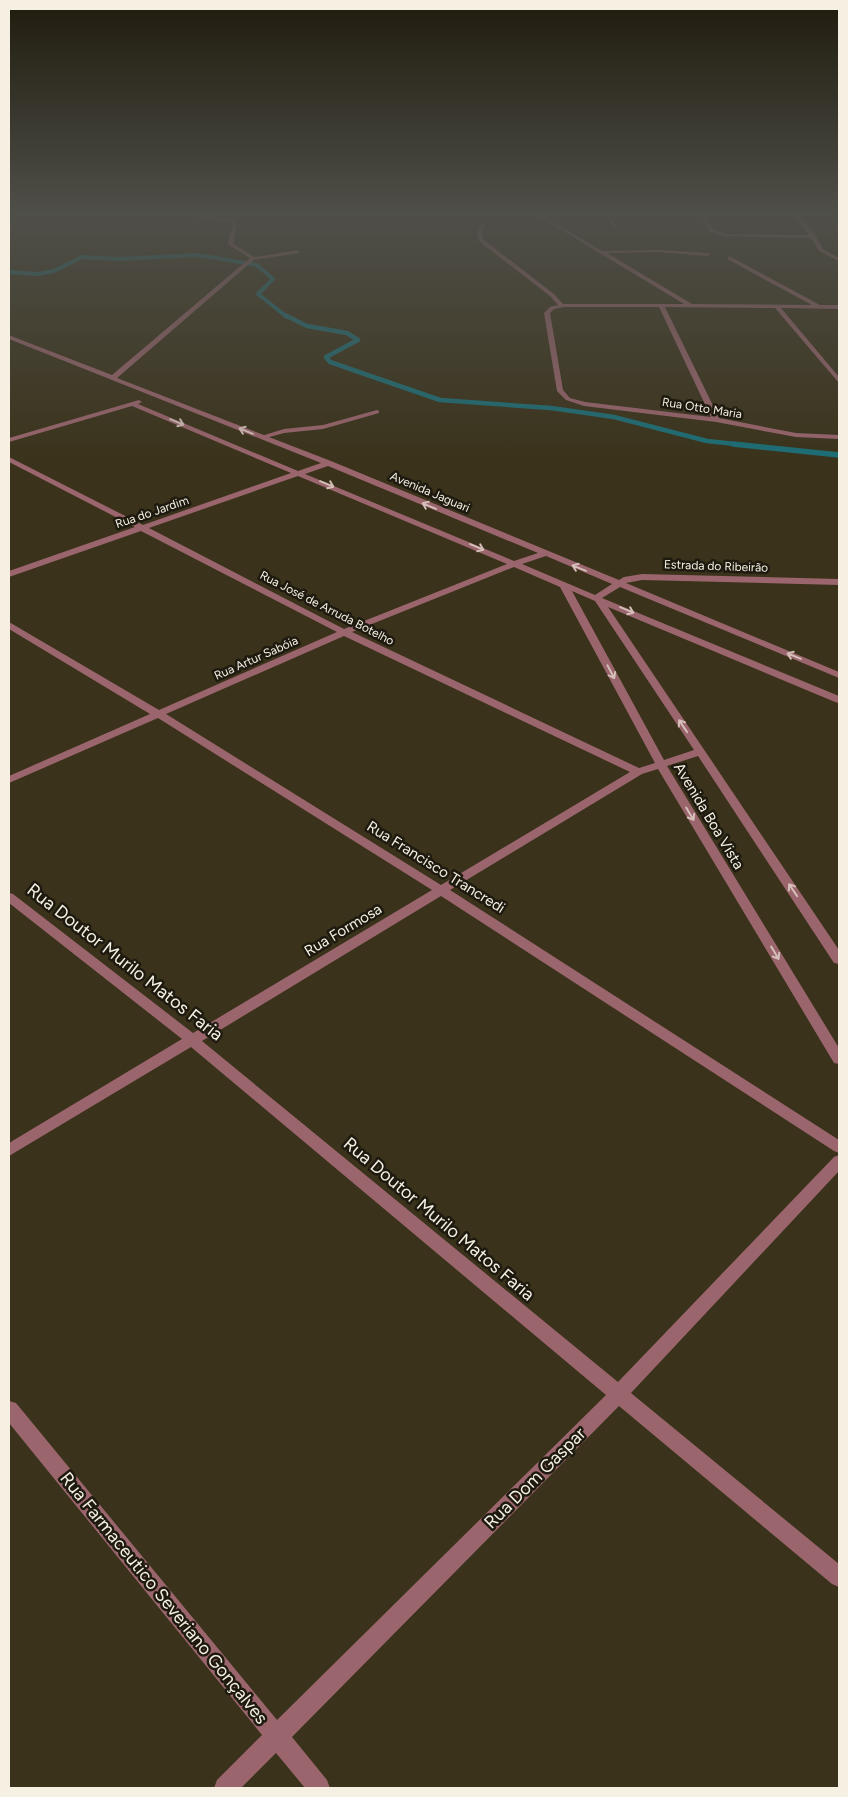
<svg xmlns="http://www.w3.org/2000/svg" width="848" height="1797" font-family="Figtree,sans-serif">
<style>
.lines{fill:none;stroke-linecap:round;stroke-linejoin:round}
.stream-far2{stroke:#1c6e77;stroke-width:4}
.stream-far1{stroke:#1c6e77;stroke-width:4.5}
.stream{stroke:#1c6e77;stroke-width:5.5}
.lane{fill:#9a656d;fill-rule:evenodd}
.street{fill:#9a656d;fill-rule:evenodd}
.oneway{stroke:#d5bfb9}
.labels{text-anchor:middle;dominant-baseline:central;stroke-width:5;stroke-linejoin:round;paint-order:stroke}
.far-street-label{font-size:12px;fill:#f5f0e2;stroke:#1e1a10}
.street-label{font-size:15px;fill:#f5f0e2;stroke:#1e1a10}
.near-street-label{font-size:18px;fill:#f5f0e2;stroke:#1e1a10}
</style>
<rect width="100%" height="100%" fill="#3a321a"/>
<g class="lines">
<polyline class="stream-far2" points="9,272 38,274 54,271 82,257 118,259 198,255 257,265 273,279 258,294 287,317"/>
<polyline class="stream-far1" points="285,315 307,326 347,333 358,340 326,357 330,362 440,400 551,408 614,417 707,441 745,445"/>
<polyline class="stream" points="733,444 839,455"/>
<g class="lane">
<polygon points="298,250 300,253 253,260 250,258"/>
<polygon points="377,410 379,411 379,413 323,429 284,433 262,439 258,437 284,429 323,425"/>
</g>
<g class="street">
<path d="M 180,214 L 234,220 L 237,225 L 233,244 L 256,258 L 117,378 L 331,461 L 619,580 L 624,577 L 642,574 L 839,579 L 839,585 L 642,580 L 626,583 L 839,672 L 839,678 L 620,587 L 602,598 L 839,696 L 839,703 L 835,702 L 608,607 L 839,950 L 839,964 L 834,963 L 698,756 L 667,766 L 839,1048 L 839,1064 L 834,1063 L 658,769 L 642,774 L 450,890 L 839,1140 L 839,1153 L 834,1151 L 441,896 L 202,1041 L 618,1382 L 834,1157 L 839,1155 L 839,1171 L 631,1393 L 839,1564 L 839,1587 L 832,1584 L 619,1406 L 292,1737 L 327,1780 L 330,1788 L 305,1788 L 276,1753 L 241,1788 L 214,1788 L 217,1780 L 262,1735 L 9,1423 L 9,1401 L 16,1403 L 277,1720 L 606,1395 L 191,1047 L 9,1156 L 9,1143 L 182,1039 L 9,903 L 9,893 L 13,894 L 193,1033 L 432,890 L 158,718 L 9,783 L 9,776 L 150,714 L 9,629 L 9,622 L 159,710 L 337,632 L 141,531 L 9,577 L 9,571 L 135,527 L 9,462 L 9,457 L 143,525 L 291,473 L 132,406 L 9,442 L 9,438 L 139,400 L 142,402 L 138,404 L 298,471 L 321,463 L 9,339 L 9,335 L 11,336 L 112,375 L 250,258 L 229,245 L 228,241 L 233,225 L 231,222 ZM 328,466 L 538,553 L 514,561 L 305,474 ZM 298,476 L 507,564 L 344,629 L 149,528 ZM 546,556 L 612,584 L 595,595 L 522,564 ZM 514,567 L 560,587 L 655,763 L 639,768 L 352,632 ZM 572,591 L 595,601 L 694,750 L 664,760 ZM 344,636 L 630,772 L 441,885 L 166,714 Z"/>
<path d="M 535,214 L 540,214 L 602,251 L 659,250 L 710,253 L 708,256 L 659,252 L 607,253 L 692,304 L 812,305 L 727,259 L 729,256 L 820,305 L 839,305 L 839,309 L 781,308 L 839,377 L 839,383 L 775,308 L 665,307 L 719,418 L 796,433 L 839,435 L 839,439 L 796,437 L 716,422 L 584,406 L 566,400 L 557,391 L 544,313 L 550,307 L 558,305 L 550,296 L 480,242 L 477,235 L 481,224 L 485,225 L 481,235 L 484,240 L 554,294 L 563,304 L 684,304 ZM 564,307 L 659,307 L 711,417 L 585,402 L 570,398 L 563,390 L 550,313 L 554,309 Z"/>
<polygon points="607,214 611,214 616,228 612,227"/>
<polygon points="700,214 704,214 713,229 725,234 808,235 794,214 798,214 816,236 823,249 839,258 839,261 819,251 811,238 722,236 709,231"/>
</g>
</g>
<defs><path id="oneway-shaft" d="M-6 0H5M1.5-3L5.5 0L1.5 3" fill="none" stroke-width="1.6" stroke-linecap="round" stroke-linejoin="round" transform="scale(1.25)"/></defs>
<g class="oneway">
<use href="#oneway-shaft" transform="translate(177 422) rotate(22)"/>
<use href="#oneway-shaft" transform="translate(246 431) rotate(-158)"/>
<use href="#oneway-shaft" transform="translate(327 484) rotate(23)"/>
<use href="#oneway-shaft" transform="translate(429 506) rotate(-157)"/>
<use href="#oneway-shaft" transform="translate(477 547) rotate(23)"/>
<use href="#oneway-shaft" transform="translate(579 568) rotate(-158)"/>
<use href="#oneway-shaft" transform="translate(627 610) rotate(23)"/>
<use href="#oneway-shaft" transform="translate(794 656) rotate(-158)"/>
<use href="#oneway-shaft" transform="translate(611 672) rotate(62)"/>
<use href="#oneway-shaft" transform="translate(683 726) rotate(-124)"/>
<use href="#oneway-shaft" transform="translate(690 814) rotate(59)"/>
<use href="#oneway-shaft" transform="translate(793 890) rotate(-124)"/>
<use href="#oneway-shaft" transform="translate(775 953) rotate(59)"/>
</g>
<linearGradient id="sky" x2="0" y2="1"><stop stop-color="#201c0e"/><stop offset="0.46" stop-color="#4f4f49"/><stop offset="1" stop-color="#4f4f49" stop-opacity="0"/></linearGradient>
<rect width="848" height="465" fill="url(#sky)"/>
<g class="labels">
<g class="far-street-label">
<text transform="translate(702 408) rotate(9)">Rua Otto Maria</text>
<text transform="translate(430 492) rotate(23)">Avenida Jaguari</text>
<text transform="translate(152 512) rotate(-19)">Rua do Jardim</text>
<text transform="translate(716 566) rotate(2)">Estrada do Ribeirão</text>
<text transform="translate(327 608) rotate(27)">Rua José de Arruda Botelho</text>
<text transform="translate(256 658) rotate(-24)">Rua Artur Sabóia</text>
</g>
<g class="street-label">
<text transform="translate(709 816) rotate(59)">Avenida Boa Vista</text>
<text transform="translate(436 867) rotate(32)">Rua Francisco Trancredi</text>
<text transform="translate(343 930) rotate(-31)">Rua Formosa</text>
</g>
<g class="near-street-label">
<text transform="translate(125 962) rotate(38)">Rua Doutor Murilo Matos Faria</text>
<text transform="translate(439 1219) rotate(40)">Rua Doutor Murilo Matos Faria</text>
<text transform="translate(535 1478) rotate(-45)">Rua Dom Gaspar</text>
<text transform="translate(164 1598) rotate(51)">Rua Farmaceutico Severiano Gonçalves</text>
</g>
</g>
<rect width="848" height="1797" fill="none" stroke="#f5f0e2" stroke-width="20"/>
</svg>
